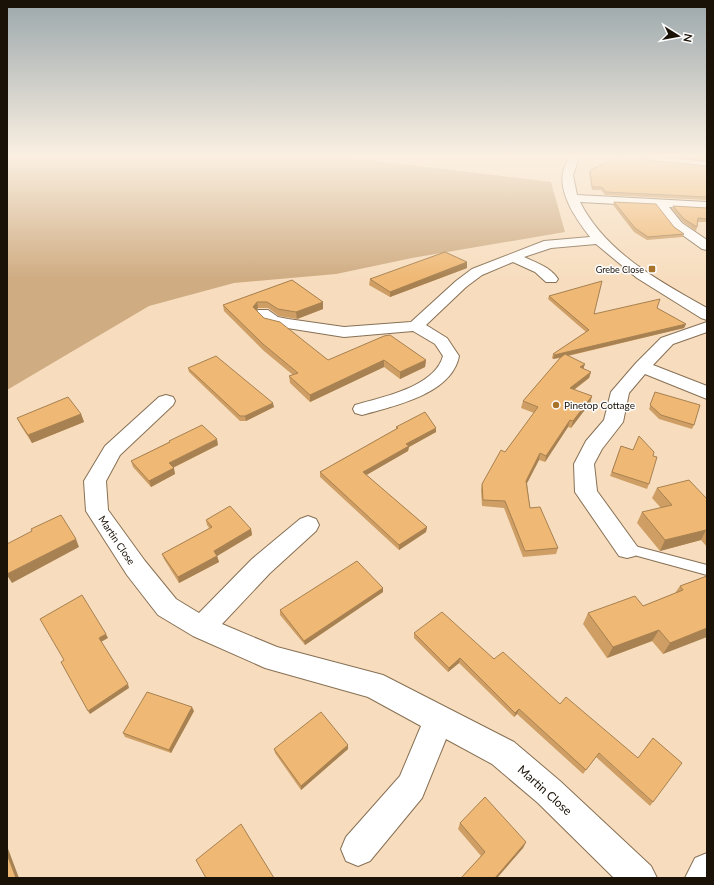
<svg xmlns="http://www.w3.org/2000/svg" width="714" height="885" font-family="Lato,sans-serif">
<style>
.green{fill:#cfac82}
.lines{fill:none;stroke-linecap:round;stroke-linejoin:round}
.service-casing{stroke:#877054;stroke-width:2}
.minor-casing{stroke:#877054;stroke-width:2}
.service{fill:#fff;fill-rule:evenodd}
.minor{fill:#fff;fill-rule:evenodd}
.wall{fill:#ce9e64}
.shaded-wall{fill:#a78151}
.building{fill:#efb874;stroke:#a78151}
.poi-dot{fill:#a7732b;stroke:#fff;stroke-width:1.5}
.labels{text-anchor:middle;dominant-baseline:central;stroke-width:3;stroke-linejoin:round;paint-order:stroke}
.far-poi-label{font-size:9px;fill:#1a1107;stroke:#fff;text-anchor:end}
.poi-label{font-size:10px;fill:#1a1107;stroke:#fff;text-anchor:start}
.street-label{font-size:10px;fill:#1a1107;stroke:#fff}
.near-street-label{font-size:12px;fill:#1a1107;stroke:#fff}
</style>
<rect width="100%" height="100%" fill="#f7ddbe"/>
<polygon class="green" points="7,155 328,155 551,182 565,232 412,258 336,274 234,283 149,306 7,390"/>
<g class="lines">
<g class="service-casing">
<polygon id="service" points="627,544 707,565 707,575 623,552 621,549 623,546"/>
</g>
<g class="minor-casing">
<g id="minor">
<path d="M 570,155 L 580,155 L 573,175 L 577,195 L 707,202 L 707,210 L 669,207 L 682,223 L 707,240 L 707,250 L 702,249 L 674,229 L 656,206 L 580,202 C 606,253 659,281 707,308 L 707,320 L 701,318 L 637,278 L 596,244 L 551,248 L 524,257 C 537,263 550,267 558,279 L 556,282 L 546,282 L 535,272 L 513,262 L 482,275 L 466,287 L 426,325 L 447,338 L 459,356 C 452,394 394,406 362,415 L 355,413 L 353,409 L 355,405 C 382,397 435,387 443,356 L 435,344 L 413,331 L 344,337 L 281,327 L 266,323 L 255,313 L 258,310 L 268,310 L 278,317 L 288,319 L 344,327 L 411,322 L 456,281 L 472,269 L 544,241 L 590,237 C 577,220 559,195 563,173 C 564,166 568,161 570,155 Z"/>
<polygon points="651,156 707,162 707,168 647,161 646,159 647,157"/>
<polygon points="707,322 707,332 673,344 653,365 707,386 707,399 645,374 629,393 623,422 602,449 594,464 597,491 639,549 635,556 627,558 619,556 575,492 574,464 586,441 604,420 611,392 636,363 661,338"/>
<polygon points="166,395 173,397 175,401 173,405 120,455 106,481 108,510 145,561 176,599 199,613 252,559 300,519 308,516 316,519 319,525 316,531 270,573 222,624 277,647 383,675 514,742 560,781 651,866 657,878 614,878 538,803 492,764 446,739 422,798 370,861 358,866 346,861 341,849 346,837 400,776 421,726 368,697 265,668 193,636 158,615 127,575 86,511 84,481 105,446 159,397"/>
<polygon points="707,853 707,878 685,878 695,858"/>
</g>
</g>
<use href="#service" class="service"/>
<use href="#minor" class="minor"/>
</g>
<g class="wall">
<polygon points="623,155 650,155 647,156 646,156 648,160 707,166 707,200 605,195 601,190 592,190 589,173 590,170"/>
<polygon points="654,155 707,155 707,161"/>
<polygon points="614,202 674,227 684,234 683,237 647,240 634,232 613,205"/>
<polygon points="673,206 707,208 707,222 698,222 697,227 696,231 683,222 672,209"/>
<polygon points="467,262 467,268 390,297 369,285 370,279"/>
<polygon points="292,280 323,302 323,309 297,319 279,316 268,308 258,308 256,310 264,318 328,360 426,360 425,367 400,379 384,367 310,402 290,383 289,376 293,375 264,351 224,311 223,305"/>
<polygon points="549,296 594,314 657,308 686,324 684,328 568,356 583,369 591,372 589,378 574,390 592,396 590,403 571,428 568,427 545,462 539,460 527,483 530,508 558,548 556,554 523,557 504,508 482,506 481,490 482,484 505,452 534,413 521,408 523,401 560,358 553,359 552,358 553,354 586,332 548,299"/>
<polygon points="188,368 274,407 246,421 240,421 189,372"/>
<polygon points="655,392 694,425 692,429 659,419 649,409"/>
<polygon points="81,414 84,422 32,443 21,426 17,418"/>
<polygon points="396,427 436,432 409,447 408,451 366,475 427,527 426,532 399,550 320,477 320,472 396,429"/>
<polygon points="169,441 218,445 173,468 175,474 151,487 133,467 131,461 169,442"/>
<polygon points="621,446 653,456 649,484 647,489 610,476"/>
<polygon points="657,488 707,499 707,547 701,540 660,551 637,523 642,512 661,508 652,498"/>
<polygon points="206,520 251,529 252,535 217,556 219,562 179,583 164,559 162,554 210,529 207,525"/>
<polygon points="707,576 707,628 663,654 652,641 607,658 583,624 588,613 643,606 675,593 680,586"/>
<polygon points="383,588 383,592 305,645 280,615 280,610"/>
<polygon points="414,633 494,659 653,802 650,806 596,757 583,774 517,714 514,717 459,663 448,672 414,638"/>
<polygon points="194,711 171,753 125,737 123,733"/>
<polygon points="274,749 348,749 301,790 275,753"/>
<polygon points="460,823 526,842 523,848 497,878 461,878 481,856 458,829"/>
</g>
<g class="shaded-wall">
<polygon points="467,262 467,268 390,297 390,292"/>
<polygon points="257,302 258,308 254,313 253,307"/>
<polygon points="323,302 323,309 297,319 296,312"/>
<polygon points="686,324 684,328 553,359 554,355"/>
<polygon points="384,360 384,367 310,402 310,395"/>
<polygon points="426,360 425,367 400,379 400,372"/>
<polygon points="585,364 583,370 580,367"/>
<polygon points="591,372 589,378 568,394 570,388"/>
<polygon points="592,396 590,403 571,428 573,421"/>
<polygon points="273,403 274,407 246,421 245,416"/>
<polygon points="81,414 84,422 32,443 28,435"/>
<polygon points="570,420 568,427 545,462 546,456"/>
<polygon points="436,428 436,432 409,447 408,451 363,477 363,472 406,444"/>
<polygon points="217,439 218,445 170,469 169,463"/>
<polygon points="540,453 539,460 525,487 526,481"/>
<polygon points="174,468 175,474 151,487 149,481"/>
<polygon points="427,527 426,532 399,550 399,545"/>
<polygon points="251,529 252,535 217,556 219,562 179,583 178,577 214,551"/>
<polygon points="706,530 701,540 660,551 665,540"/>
<polygon points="76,539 79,547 12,583 7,575 7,574"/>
<polygon points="383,588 383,592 305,645 304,641"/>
<polygon points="707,628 707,637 663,654 670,643"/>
<polygon points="659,630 652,641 607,658 613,647"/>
<polygon points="106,634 108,638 101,642 99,638"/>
<polygon points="460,658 459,663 448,672 449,668"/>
<polygon points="128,684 129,688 90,714 88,711"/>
<polygon points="192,707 194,711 171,753 169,750"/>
<polygon points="519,709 517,714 514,717 515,713"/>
<polygon points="348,745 348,749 301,790 301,786"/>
<polygon points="526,842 523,848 497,878 495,878"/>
<polygon points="7,846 19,878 16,878 7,854"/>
</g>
<g class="building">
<polygon points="623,155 646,155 648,160 707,166 707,197 606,192 602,187 592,187 590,170"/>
<polygon points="681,155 707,155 707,158"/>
<polygon points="614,202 656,204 674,227 684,234 648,237 635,228"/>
<polygon points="673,206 707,208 707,219 698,218 697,227 684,219"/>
<polygon points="445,252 467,262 390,292 370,279"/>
<polygon points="292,280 323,302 296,312 278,309 267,302 257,302 253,307 264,318 280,322 328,360 384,336 390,335 426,360 400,372 384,360 310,395 289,376 298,373 263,344 223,305"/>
<polygon points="602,281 594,314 660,299 657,308 686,324 554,355 553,354 589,330 549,296"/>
<polygon points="565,354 585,364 580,367 591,372 570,388 592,396 573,421 570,420 546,456 540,453 526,481 530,508 540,507 558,548 525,551 505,501 483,500 482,484 501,450 505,452 538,407 523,401 560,358"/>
<polygon points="216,356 273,403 245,416 240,416 188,368"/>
<polygon points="655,392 700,405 694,425 661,415 650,405"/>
<polygon points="68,397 81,414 28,435 17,418"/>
<polygon points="425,412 436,428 406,444 409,446 363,472 427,527 399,545 320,472 398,428 396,427"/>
<polygon points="202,425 217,439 169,463 174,468 149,481 131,461 170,442 169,441"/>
<polygon points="639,436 654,452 653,456 657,457 649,484 612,472 621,446 633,450"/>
<polygon points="689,480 707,499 707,530 706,530 665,540 642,512 672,505 657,488"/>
<polygon points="230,506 251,529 214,551 217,556 178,577 162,554 212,527 206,520"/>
<polygon points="61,515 76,539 7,574 7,544 32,531 31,529"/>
<polygon points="357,561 383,588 304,641 280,610"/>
<polygon points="707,576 707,628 670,643 659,630 613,647 588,613 635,596 643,606 683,590 680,586"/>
<polygon points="82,595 106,634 99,638 128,684 88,711 61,662 64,660 40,619"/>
<polygon points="442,612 494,659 503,652 560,704 566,697 638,758 653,738 682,763 653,802 599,753 586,770 519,709 515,713 460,658 449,668 414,633"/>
<polygon points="147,692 192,707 169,750 123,733"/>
<polygon points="321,712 348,745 301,786 274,749"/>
<polygon points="485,797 526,842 495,878 461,878 485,852 460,823"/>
<polygon points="241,824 274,878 206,878 196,860"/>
<polygon points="7,854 16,878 7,878"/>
</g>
<linearGradient id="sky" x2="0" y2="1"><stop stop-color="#9ca8ac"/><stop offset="0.56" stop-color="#fbf0e2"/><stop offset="1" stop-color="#fbf0e2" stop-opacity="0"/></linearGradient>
<rect width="714" height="279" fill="url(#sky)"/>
<g class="poi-dot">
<rect x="648" y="265" width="8" height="8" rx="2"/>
<circle cx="556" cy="405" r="4"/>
</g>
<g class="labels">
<g class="far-poi-label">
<text x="644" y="269">Grebe Close</text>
</g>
<g class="poi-label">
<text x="564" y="405">Pinetop Cottage</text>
</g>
<g class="street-label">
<text transform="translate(117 540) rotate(56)">Martin Close</text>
</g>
<g class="near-street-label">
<text transform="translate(545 790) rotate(42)">Martin Close</text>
</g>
</g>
<rect width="714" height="885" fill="none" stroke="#1a1107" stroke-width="16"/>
<g transform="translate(678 36) rotate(101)" stroke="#ffffff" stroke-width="3" paint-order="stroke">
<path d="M0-3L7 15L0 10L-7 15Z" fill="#1a1107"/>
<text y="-6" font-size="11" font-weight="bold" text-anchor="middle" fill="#1a1107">N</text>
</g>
</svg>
